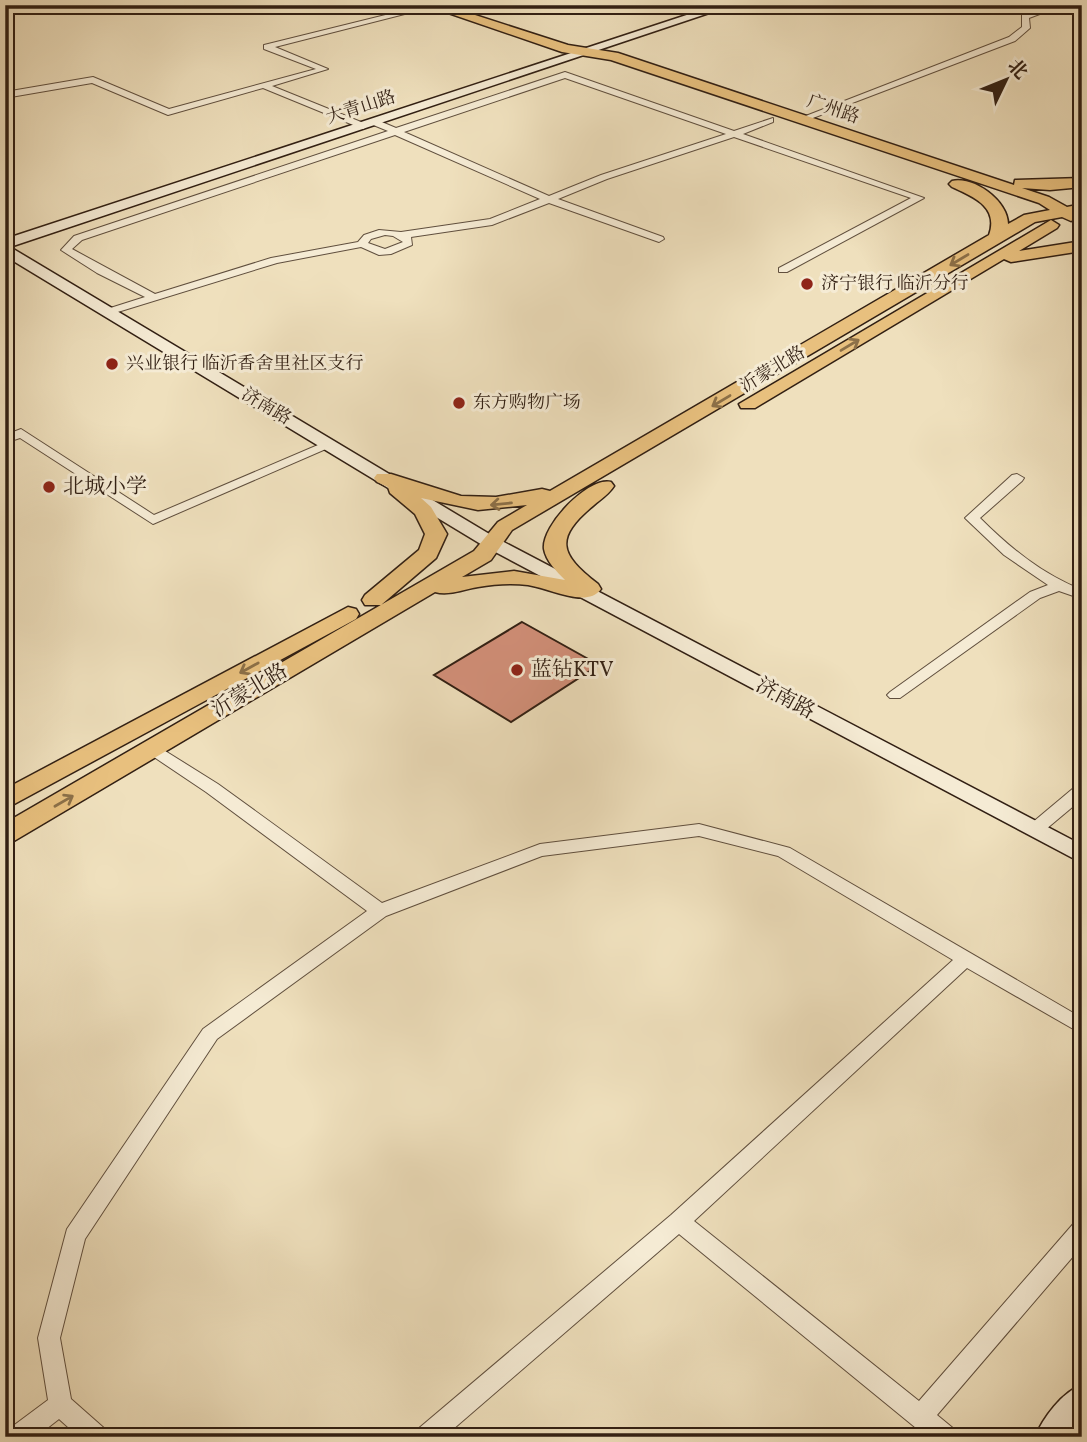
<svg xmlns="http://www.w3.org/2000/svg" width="1087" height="1442" font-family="Vollkorn,'Noto Serif SC',serif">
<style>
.building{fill:#d3907a;stroke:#311f13;stroke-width:2}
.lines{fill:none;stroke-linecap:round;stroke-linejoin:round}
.street-casing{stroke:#604f3e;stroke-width:2}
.secondary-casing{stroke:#311f13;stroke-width:3}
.primary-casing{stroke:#311f13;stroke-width:3}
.street{fill:#f5ebd4;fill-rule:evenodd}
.secondary{fill:#f5ebd4;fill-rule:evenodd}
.primary{fill:#e8c07e;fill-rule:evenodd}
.oneway{stroke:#8c7048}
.poi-dot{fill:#8f2418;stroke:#f5ebd4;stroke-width:2.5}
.labels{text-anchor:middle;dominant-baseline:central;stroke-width:6;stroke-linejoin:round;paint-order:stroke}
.far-street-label{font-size:18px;fill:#311f13;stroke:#f5ebd4}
.far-poi-label{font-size:18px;fill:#311f13;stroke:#f5ebd4;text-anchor:start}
.poi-label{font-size:21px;fill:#311f13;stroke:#f5ebd4;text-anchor:start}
.street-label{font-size:21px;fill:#311f13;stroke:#f5ebd4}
</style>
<rect width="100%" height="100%" fill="#efe0bd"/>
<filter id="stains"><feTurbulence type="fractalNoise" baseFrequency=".00286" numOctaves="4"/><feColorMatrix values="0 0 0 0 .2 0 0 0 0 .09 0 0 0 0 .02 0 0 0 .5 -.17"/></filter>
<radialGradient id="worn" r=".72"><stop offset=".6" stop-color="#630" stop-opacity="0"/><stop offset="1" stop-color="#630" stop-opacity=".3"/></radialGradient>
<polygon class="building" points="522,622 599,665 511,722 434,675"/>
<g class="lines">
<g class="street-casing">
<g id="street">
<polygon points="426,5 436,6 275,47 328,69 272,86 366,124 368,126 363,129 263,88 168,115 92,83 5,98 5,92 93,77 169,109 316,69 264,49 264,45"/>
<polygon points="1042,8 1045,12 1029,18 1030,28 1015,41 805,121 798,119 1009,37 1022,27 1022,15"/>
<path d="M 565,72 L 734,131 L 773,118 L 773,122 L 743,134 L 924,198 L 787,272 L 779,272 L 779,268 L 911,198 L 734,137 L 607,179 L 558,199 L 663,237 L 664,239 L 659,242 L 549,203 L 492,225 L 411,237 L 412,245 L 391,254 L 379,255 L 361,247 L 277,263 L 108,315 L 104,314 L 104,310 L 145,297 L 97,273 L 61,250 L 74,236 L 388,131 L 371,124 L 371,120 L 377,120 L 396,128 ZM 565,78 L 726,134 L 601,175 L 549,196 L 404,132 ZM 395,135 L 540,199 L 490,219 L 401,232 L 379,230 L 364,235 L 358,242 L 271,258 L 155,294 L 72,249 L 82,240 ZM 385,235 L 393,236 L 403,242 L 385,249 L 368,243 L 371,239 Z"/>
<polygon points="21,429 154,515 325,442 329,441 335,445 153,524 20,438 5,443 5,435"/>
<path d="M 1017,474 L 1024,478 L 1022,481 L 980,518 C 1010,548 1042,574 1082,590 L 1082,599 L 1059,591 L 1040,598 L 900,698 L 890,698 L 887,695 L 890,692 L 1030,592 L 1048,585 L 1004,555 L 965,518 L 1012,475 Z"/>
<polygon points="154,744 218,784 382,903 540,844 699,824 790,848 1082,1018 1082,1034 967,968 694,1221 919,1401 1074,1223 1082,1221 1082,1246 937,1415 954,1429 958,1437 927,1437 679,1234 444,1437 414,1437 418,1429 671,1215 953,960 778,856 699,836 542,856 386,916 217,1039 85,1239 60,1338 71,1399 105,1429 109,1437 79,1437 59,1419 36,1437 5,1437 9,1429 48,1400 38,1338 67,1229 203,1029 367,911 206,792 148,753 146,749 148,745"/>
<polygon points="1082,785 1082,799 1045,830 1033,830 1031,826 1033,822 1076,786"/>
</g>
</g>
<g class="secondary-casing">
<g id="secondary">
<polygon points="717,5 733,5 10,247 496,538 1082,845 1082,863 484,546 5,256 5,239"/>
<path d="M 1082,1385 L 1082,1423 L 1071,1437 L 1035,1437 C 1043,1418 1062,1392 1082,1385 Z"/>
</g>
</g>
<g class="primary-casing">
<g id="primary">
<polygon points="5,5 26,5 5,11"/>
<path d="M 425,5 L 444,5 L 568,45 L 618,53 L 1014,185 L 1015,180 L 1082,178 L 1082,187 L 1050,190 L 1022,188 L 1049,197 L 1067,207 L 1082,204 L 1082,214 L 1071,221 L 1062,217 L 1035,222 L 512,530 L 491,560 L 462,577 L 514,571 L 565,580 C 557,572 546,561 544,549 C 541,526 589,476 611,482 L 614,486 C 609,494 601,499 594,505 C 554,538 559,554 598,584 L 601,589 C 587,609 549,588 528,585 C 512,583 495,584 478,587 C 464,589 449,596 435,592 L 14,841 L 5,844 L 5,823 L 474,551 L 498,522 L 527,505 L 478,510 L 421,498 L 431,507 L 447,534 L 436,558 L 381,605 L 365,605 L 362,600 L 365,595 L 419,550 L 425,534 L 415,514 L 390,493 L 388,487 L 377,482 L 374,478 L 377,474 L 391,474 L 461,496 L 496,497 L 542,489 L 550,491 L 989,235 C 999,207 974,197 952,187 L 949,184 L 952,181 C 974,176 1008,201 1008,224 L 1024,215 L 1050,210 L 1039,203 L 611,60 L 562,52 Z"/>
<polygon points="1051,220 1059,225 1057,228 1019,251 1082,241 1082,251 1011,262 1004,259 755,408 741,408 739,404"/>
<polygon points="348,607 356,609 359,614 356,619 5,809 5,789"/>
</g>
</g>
<use href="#street" class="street"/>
<use href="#secondary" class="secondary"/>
<use href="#primary" class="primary"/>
</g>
<defs><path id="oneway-shaft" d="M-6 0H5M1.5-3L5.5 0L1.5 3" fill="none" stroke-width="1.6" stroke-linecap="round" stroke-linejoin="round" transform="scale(1.75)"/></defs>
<g class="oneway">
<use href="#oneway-shaft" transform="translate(959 260) rotate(149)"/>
<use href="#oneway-shaft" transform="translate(850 345) rotate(-31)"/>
<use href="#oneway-shaft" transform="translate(721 401) rotate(149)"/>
<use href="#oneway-shaft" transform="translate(501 504) rotate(174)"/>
<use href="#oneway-shaft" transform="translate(249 668) rotate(151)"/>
<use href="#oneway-shaft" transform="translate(64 801) rotate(-30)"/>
</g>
<g class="poi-dot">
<circle cx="807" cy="284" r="7"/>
<circle cx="112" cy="364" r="7"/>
<circle cx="459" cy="403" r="7"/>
<circle cx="49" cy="487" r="7"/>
<circle cx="517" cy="670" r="7"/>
</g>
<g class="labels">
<g class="far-street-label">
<text transform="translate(361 108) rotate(-18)">大青山路</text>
<text transform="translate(833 110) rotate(19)">广州路</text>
<text transform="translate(773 370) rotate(-31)">沂蒙北路</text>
<text transform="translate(266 407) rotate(31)">济南路</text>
</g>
<g class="far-poi-label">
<text x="821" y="284">济宁银行 临沂分行</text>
<text x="126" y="364">兴业银行 临沂香舍里社区支行</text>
<text x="473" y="403">东方购物广场</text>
</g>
<g class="poi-label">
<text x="63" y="487">北城小学</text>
<text x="531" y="670">蓝钻KTV</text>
</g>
<g class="street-label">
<text transform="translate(250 691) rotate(-31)">沂蒙北路</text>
<text transform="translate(785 699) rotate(28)">济南路</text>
</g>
</g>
<rect width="1087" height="1442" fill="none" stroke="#efe0bd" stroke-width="28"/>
<rect x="7" y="7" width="1073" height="1428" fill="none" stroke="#311f13" stroke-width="3.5"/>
<rect x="14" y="14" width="1059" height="1414" fill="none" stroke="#311f13" stroke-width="2"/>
<g transform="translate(1006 80) rotate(47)" stroke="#f5ebd4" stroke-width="5" paint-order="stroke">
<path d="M0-5L12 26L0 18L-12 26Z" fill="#311f13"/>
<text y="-10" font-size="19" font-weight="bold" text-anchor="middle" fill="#311f13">北</text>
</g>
<rect width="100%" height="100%" filter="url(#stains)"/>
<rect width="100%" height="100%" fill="url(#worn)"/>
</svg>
